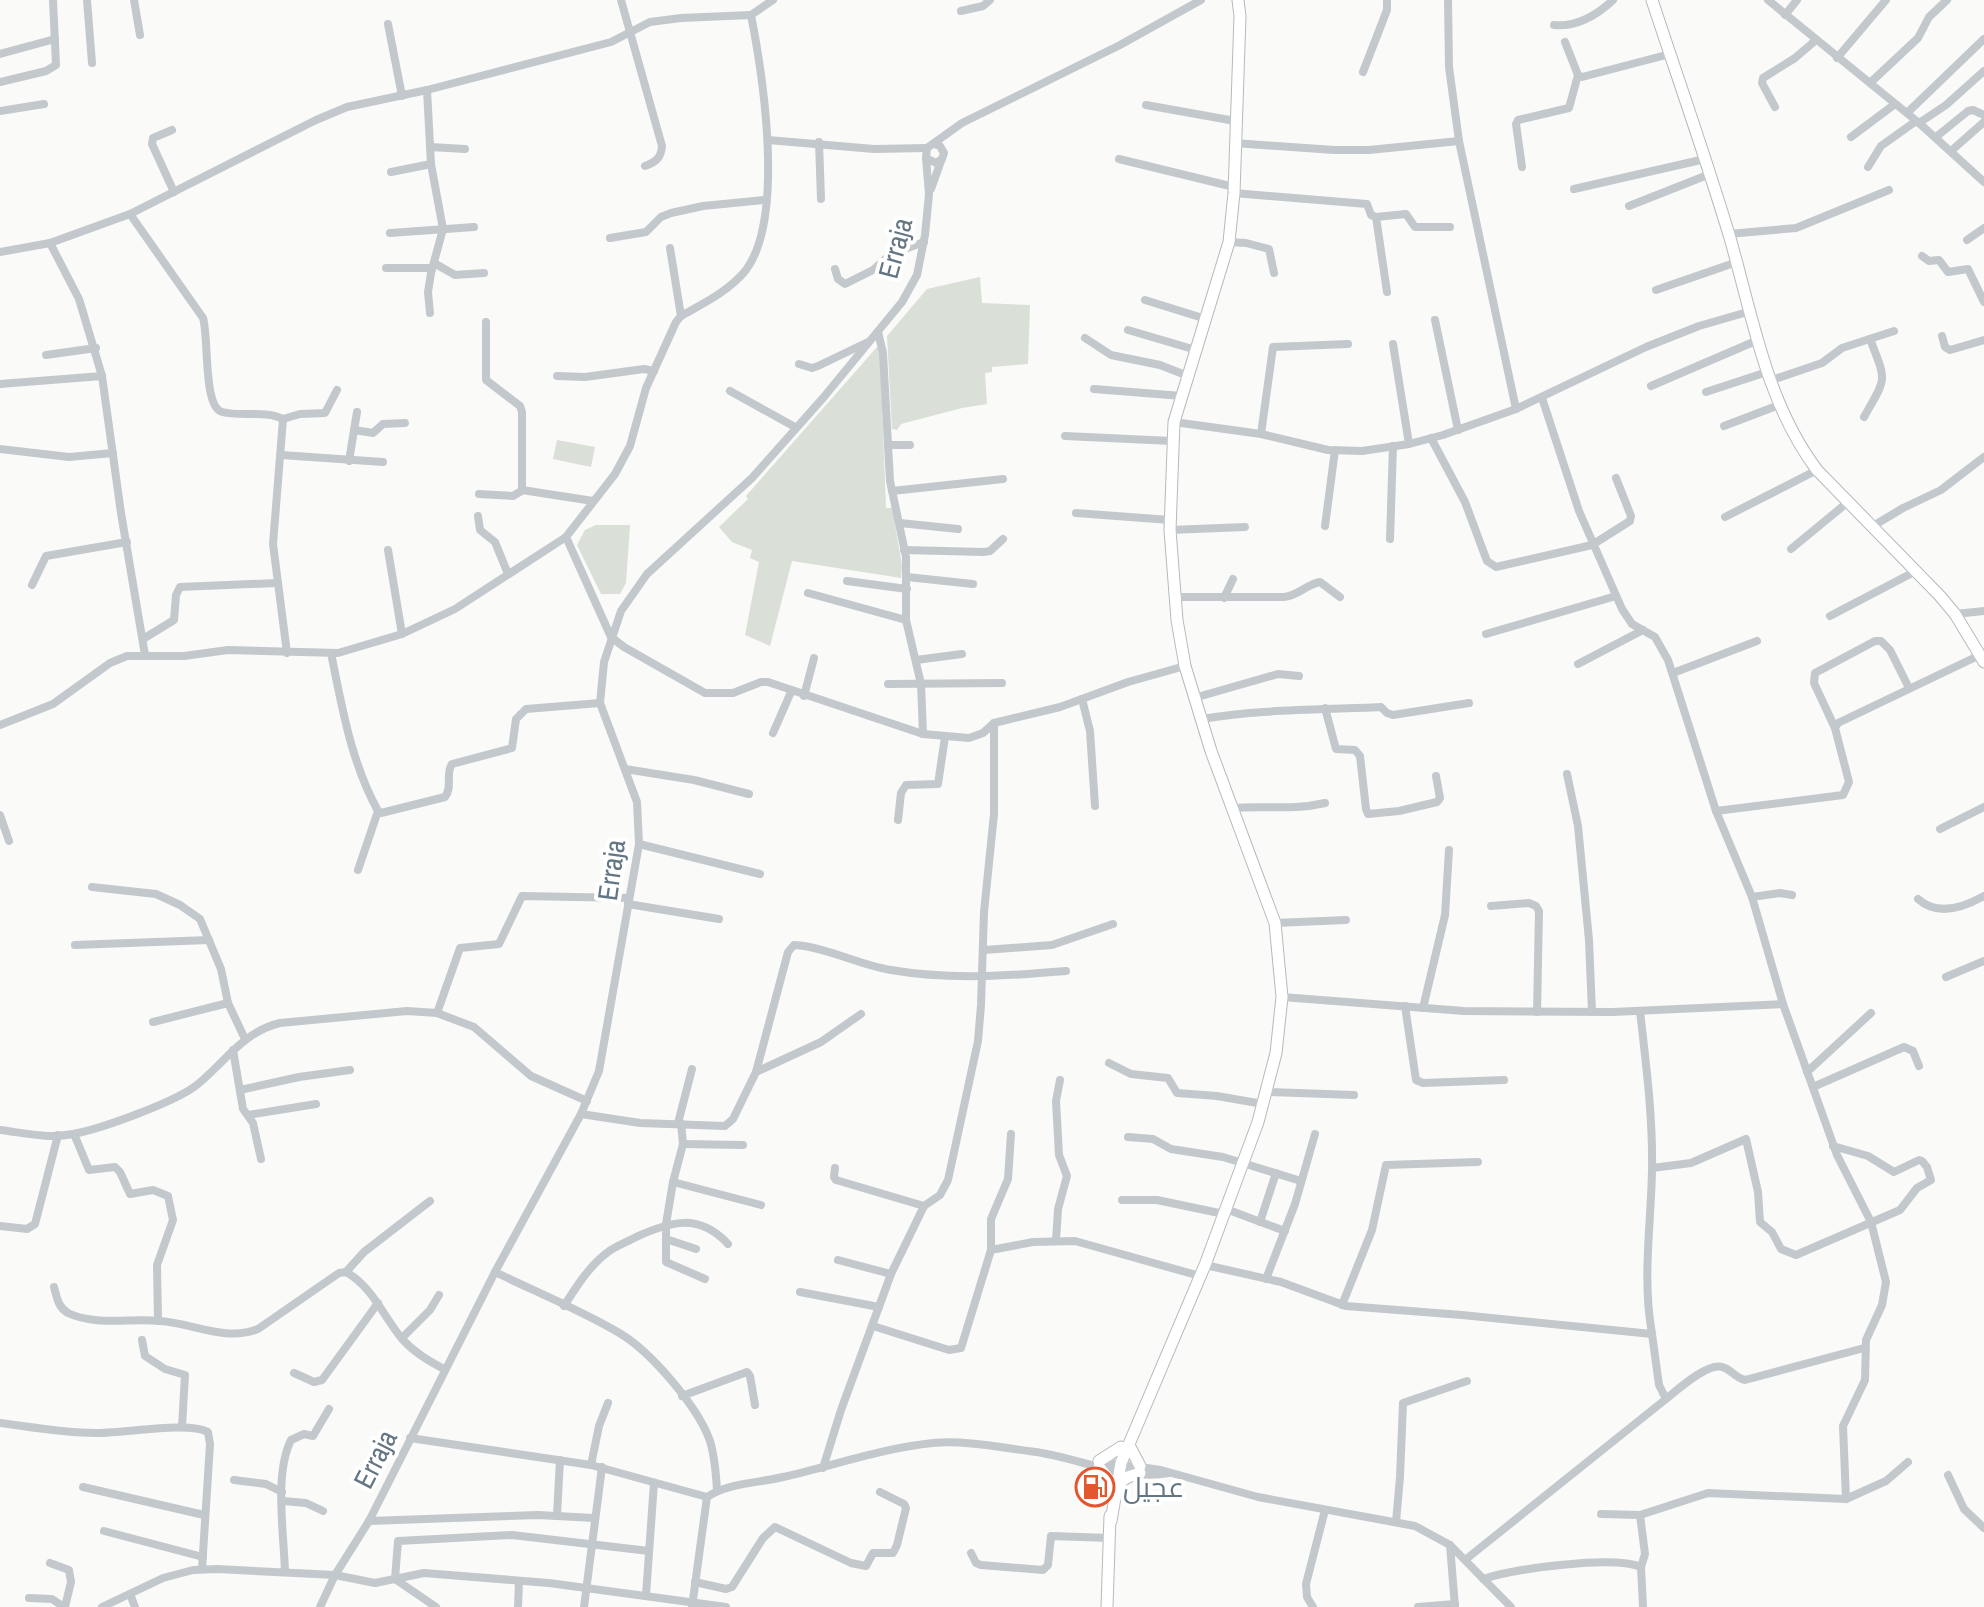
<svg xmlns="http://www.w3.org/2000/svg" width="1984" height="1607" font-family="'Archivo Narrow',Cairo,sans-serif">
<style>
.green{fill:#dadfd7}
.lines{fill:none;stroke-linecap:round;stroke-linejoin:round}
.major-casing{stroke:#b5babe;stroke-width:13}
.minor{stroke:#c3c8cc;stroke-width:8}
.major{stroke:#fff;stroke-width:11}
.labels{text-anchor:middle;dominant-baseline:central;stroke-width:8;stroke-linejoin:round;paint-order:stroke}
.street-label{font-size:28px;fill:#657683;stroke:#fff}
.poi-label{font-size:28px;fill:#657683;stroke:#fff;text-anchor:start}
</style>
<rect width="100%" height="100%" fill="#fafaf8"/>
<g class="green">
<polygon points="980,277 982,303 1030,305 1028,364 992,367 992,372 985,373 987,404 962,408 901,424 897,430 892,429 887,336 927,289"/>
<polygon points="877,347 880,350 886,508 892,508 902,565 901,578 792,561 770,646 745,635 759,562 750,558 752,550 732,542 719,527 748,499 746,496"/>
<polygon points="557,440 595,447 591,467 553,459"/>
<polygon points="596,525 630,525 626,583 620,594 601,594 577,545 585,530"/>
</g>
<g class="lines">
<g class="major-casing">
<g id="major">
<path d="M 1652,0 C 1678,79 1706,158 1730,238 C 1753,318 1766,402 1817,470 L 1940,596 L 1955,614 L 1984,662"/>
<polyline points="1129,1445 1140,1466"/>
<polyline points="1099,1461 1121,1447"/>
<polyline points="1099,1467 1111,1482"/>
<polyline points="1116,1485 1128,1477 1140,1473"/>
<polyline points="1111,1521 1121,1463 1205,1265 1258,1122 1276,1053 1282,997 1275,923 1211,751 1185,666 1177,620 1170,530 1174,422 1229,242 1234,193 1240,16 1238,0"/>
<polyline points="1107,1607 1110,1516"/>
</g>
</g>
<g class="minor">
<polyline points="87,0 92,63"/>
<polyline points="134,0 140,35"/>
<path d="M 621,0 L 662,146 C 661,158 656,162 645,166"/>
<polyline points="1448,0 1449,67 1459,141"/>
<polyline points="1768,0 1919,123 1984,182"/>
<polyline points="961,11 983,6 990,0"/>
<polyline points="1785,15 1797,0"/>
<polyline points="388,24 402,96"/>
<path d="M 1554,25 C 1577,27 1597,15 1613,0"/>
<polyline points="1565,42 1578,75 1582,77 1670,54"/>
<polyline points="0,54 55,39"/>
<polyline points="1837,58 1886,0"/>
<polyline points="1363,72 1387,10 1387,0"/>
<polyline points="0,82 46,71 56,65 53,0"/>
<polyline points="1870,83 1918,38 1929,17 1947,0"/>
<polyline points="427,90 431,164 443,229 431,273 428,292 430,313"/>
<polyline points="1146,105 1235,121"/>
<polyline points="1775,107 1762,83 1763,78 1795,58 1816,40"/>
<polyline points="0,111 44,104"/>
<polyline points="1907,113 1984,39"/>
<polyline points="1919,123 1946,105 1984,71"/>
<polyline points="172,130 153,138 152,144 174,192"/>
<polyline points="1851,137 1895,104"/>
<polyline points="1936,137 1968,111 1973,110 1984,115"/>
<polyline points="768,140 874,149 927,148"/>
<polyline points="819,142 821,199"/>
<polyline points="1234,143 1334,150 1369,150 1459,141 1516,409"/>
<polyline points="934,144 940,146 944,153 942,159 936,163 926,158 927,148 962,123 1120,45 1201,0"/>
<polyline points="430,147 465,149"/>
<polyline points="1951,151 1984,122"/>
<polyline points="1119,159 1234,187"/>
<polyline points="1522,167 1516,124 1518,120 1569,108 1578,75"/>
<polyline points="1868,167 1881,146 1916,121"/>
<polyline points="391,172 431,164"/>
<polyline points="931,189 941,161"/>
<polyline points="1574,189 1705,159"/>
<polyline points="1234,193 1367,204 1371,215 1376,217 1387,292"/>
<polyline points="1629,206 1710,174"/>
<path d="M 130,214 L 203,318 C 209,337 203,407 222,412 C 241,417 265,410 283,419 L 273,544 L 287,653"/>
<polyline points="1376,217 1406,214 1415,227 1450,227"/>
<polyline points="390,233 474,227"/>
<polyline points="1728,234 1796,228 1889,190"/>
<polyline points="610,238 646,232 661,217 671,213 703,206 765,200"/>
<polyline points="1967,240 1984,228"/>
<polyline points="1229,242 1246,243 1269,249 1274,273"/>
<polyline points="50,243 79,299 102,376 121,513 145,655"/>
<polyline points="670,248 681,316"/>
<polyline points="0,252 50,243 130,214 316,120 347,107 427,90 611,42 650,22 681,18 751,15"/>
<polyline points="1922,256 1929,261 1939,260 1948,272 1968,269 1984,302"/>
<polyline points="434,263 455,275 484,273"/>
<polyline points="386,268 432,268"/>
<polyline points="835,269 838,279 845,284 873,270 891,254 924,242"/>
<polyline points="1656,290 1737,262"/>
<polyline points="1145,300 1206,319"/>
<polyline points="1435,320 1458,430"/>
<polyline points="486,322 486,380 520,406 522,412 522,490 593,501"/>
<polyline points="1128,330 1196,350"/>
<polyline points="878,332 883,353 890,481 906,557 906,620 921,684 923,734"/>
<polyline points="1942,336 1945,347 1950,350 1984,340"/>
<polyline points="1085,338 1111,355 1160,365 1188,376"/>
<polyline points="1393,344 1409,444"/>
<polyline points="46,355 96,348"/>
<polyline points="799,364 812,368 818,366 868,342"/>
<polyline points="557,376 585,377 644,369 654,371"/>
<polyline points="1769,381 1822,363 1842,348 1894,331"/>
<polyline points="0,384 102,376"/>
<polyline points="1651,386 1758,340"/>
<polyline points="1094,389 1182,396"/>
<polyline points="730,391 795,427"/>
<polyline points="1706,392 1767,372"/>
<path d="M 1864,417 C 1887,376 1887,383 1870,339"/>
<polyline points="283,419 300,414 325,413 337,390"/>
<polyline points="1174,422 1261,434 1328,450 1362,451 1409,444 1443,435 1516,409 1646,347 1699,326 1751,311"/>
<polyline points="1724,426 1779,405"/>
<polyline points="354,430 373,433 383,424 405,423"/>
<polyline points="1261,434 1273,347 1348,344"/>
<polyline points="1065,436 1172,441"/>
<polyline points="1431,438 1465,502 1487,561 1496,567 1592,545 1630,521 1631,516 1616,478"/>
<polyline points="889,445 910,445"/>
<polyline points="0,449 69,457 113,453"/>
<polyline points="281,455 383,462"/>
<polyline points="349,461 357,412"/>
<polyline points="892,491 1003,479"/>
<polyline points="479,494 513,496 523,490"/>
<polyline points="1076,513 1170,520"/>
<polyline points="478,516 480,530 495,542 508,574"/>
<polyline points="1725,517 1817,470"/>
<polyline points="900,523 958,529"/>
<polyline points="1325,526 1335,450"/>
<polyline points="1873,526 1903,508 1941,490 1984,457"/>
<polyline points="1170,530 1245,527"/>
<polyline points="566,537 611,637 624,647 705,693 733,693 761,682 768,682 923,734 969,738 983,733 994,723 1060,707 1128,682 1185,666"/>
<polyline points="1390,539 1393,446"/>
<polyline points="1791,549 1848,502"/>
<polyline points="388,550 402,634"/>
<polyline points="904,550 984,552 990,551 1003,539"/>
<polyline points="907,577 973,584"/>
<polyline points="847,581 907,589"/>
<polyline points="32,585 46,556 127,542"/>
<polyline points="808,593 906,620"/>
<path d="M 1175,597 L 1284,597 C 1298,596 1305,585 1320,582 L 1340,597"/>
<polyline points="1224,598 1233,579"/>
<polyline points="1955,614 1984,611"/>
<polyline points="1830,616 1916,571"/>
<polyline points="1486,634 1616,596"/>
<polyline points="143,639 174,620 176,595 180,587 277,583"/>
<path d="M 331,653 C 342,707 351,762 378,811 L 381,813 L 445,797 C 453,787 445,774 452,764 L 512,748 L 516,719 L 526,709 L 600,703"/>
<polyline points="916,660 962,654"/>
<polyline points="1578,664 1643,630"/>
<polyline points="1673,673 1757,641"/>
<polyline points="888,684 1002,683"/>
<polyline points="804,696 814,658"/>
<polyline points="1194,698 1278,674 1299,676"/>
<polyline points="1082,699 1090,731 1095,806"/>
<polyline points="1325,708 1336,749 1355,750 1360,756 1366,809 1368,814 1399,811 1437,802 1440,798 1436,776"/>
<path d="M 1202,719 C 1261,709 1321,710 1381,707 L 1387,713 L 1393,715 L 1469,703"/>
<path d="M 0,725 L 53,704 L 110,663 L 127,656 L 184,656 L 228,650 L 338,653 L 402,634 L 455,609 L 566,537 L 615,474 L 630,446 L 646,388 L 676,322 L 681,316 C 704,303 729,291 746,270 C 785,217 763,76 751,15 L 773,0"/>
<polyline points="1835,728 1814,683 1815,673 1875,641 1881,641 1890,650 1909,688"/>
<polyline points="773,733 791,692"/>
<polyline points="625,769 694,780 749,794"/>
<polyline points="1567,774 1578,826 1589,940 1592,1012"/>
<path d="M 1232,808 C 1266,805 1291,811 1325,803"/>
<polyline points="1716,811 1843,795 1849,782 1835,728 1838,723 1980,655"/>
<polyline points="0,815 9,841"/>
<polyline points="898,820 901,793 906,785 938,784 945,737"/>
<polyline points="1940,829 1984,807"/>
<polyline points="639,844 760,874"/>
<polyline points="358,870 378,811"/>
<polyline points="92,887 156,894 180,905 200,919 221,969 228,1003"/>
<polyline points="1752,897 1780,893 1792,895"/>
<path d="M 1918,899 C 1937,916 1963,908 1984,896"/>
<polyline points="628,904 719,919"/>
<polyline points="1491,906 1529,903 1536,906 1539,911 1537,1012"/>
<polyline points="1275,923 1346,920"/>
<polyline points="75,945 209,940"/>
<polyline points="984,950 1052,945 1113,924"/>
<polyline points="1946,977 1984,961"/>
<polyline points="1282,997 1464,1011 1613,1012 1783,1004 1752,897 1716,811 1668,660 1655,637 1632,624 1622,609 1579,511 1542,398"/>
<polyline points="1405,1006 1416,1080 1423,1083 1504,1080"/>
<polyline points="1423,1008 1445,915 1449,850"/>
<path d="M 1640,1011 C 1646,1064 1653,1117 1652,1170 C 1651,1226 1642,1278 1652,1334"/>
<polyline points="437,1013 460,948 499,944 522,896 629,898"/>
<polyline points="153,1022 228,1003 245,1039"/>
<polyline points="233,1050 243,1109 253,1123 261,1159"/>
<polyline points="1109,1063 1131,1074 1168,1078 1177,1093 1217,1096 1263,1104"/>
<path d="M 756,1072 L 788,952 L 794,945 C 827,947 859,965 891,970 C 949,980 1007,976 1066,971"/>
<polyline points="1807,1072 1871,1013"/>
<polyline points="1813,1087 1904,1047 1913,1051 1919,1066"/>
<polyline points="240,1090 299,1077 350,1070"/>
<polyline points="1267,1092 1354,1095"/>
<polyline points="581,1114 640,1123 725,1126 733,1119 756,1072 821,1042 861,1014"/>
<polyline points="248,1115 316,1104"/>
<polyline points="678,1123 692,1069"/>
<polyline points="681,1123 683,1144 673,1182 761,1205"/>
<path d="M 0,1130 C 24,1133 49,1139 73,1134 C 101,1129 178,1101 198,1084 C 226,1061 243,1032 280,1023 L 407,1011 L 437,1013 L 474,1027 L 531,1076 L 587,1101"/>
<polyline points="74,1134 89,1170 115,1167 120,1172 130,1194 153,1190 168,1196 173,1220 157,1265 158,1321"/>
<polyline points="1128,1137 1153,1139 1171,1149 1223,1157 1301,1181"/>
<polyline points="683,1144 743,1145"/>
<polyline points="835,1168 834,1177 836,1180 924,1206"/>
<polyline points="1652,1168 1691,1163 1746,1139 1758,1192 1760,1222 1772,1232 1781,1249 1796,1255 1900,1210 1917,1188 1931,1180 1927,1167 1922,1161 1919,1160 1894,1172 1868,1156 1833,1146"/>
<polyline points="673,1182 666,1224 666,1262 705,1279"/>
<polyline points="1122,1200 1157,1200 1224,1214"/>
<polyline points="1226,1209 1285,1231"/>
<polyline points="1260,1222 1276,1173"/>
<polyline points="0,1226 27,1229 35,1224 58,1135"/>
<polyline points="666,1239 696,1249"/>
<polyline points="1056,1241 1058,1209 1067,1176 1059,1155 1056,1101 1060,1080"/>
<polyline points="991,1250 991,1219 1008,1179 1011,1134"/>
<polyline points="838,1260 891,1274"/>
<path d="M 1205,1265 L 1281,1282 L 1346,1306 L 1462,1315 L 1652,1334 L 1659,1385 L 1666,1399 C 1677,1390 1708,1362 1722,1367 C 1731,1369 1735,1378 1745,1380 L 1864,1348"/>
<polyline points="346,1272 364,1252 430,1201"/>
<path d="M 495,1272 C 536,1292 581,1310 621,1334 C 652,1353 698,1407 710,1441 C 715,1457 716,1474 717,1490"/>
<polyline points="1266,1279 1295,1204 1315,1134"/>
<path d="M 54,1287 C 57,1298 58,1307 68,1313 C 95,1326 131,1318 160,1321 C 192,1323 226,1342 258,1329 L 339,1273 L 346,1272 C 373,1287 384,1318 403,1340 C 415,1353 429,1361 444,1369"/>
<polyline points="800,1292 879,1307"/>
<polyline points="1342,1305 1372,1230 1386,1165 1478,1162"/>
<path d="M 564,1306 C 576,1287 590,1265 608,1252 C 616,1246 627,1242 636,1237 C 671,1221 699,1213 728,1244"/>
<polyline points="873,1326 949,1350 961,1348 991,1250 1033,1242 1075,1241 1200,1276"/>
<polyline points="402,1338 430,1310 439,1295"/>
<polyline points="142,1340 145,1356 165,1369 185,1375 182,1427"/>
<polyline points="294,1373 314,1382 322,1380 378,1303"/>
<polyline points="682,1396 747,1372 750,1376 755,1405"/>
<path d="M 0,1423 C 31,1427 63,1433 95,1433 C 123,1434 187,1421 208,1432 L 210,1444 L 202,1569"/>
<path d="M 410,1438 L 591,1465 L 707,1497 C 728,1483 758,1483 783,1477 C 832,1466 882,1448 933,1443 C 966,1440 1003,1448 1036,1452 C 1079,1458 1124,1481 1169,1473"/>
<polyline points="1097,1461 1161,1470 1258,1497 1415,1526 1450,1545 1511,1607"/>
<polyline points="591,1465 599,1426 608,1403"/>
<polyline points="823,1468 841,1410 891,1274 924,1206 940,1195 948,1180 978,1041 981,1005 984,912 994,814 994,723"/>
<polyline points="1948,1475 1964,1509 1984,1528"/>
<polyline points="234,1480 266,1484 282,1492"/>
<polyline points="83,1487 204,1515"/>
<polyline points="1846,1499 1886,1481 1908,1462"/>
<polyline points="283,1501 306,1503 323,1511"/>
<polyline points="1601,1514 1640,1515"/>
<polyline points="557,1515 560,1460"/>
<polyline points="369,1521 538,1515 594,1518"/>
<polyline points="1396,1522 1400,1477 1403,1403 1467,1381"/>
<polyline points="104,1531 203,1557"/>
<polyline points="1450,1545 1455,1607"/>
<polyline points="971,1553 976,1563 981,1565 1043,1570 1048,1565 1051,1536 1110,1538"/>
<polyline points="1465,1560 1666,1399"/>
<polyline points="50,1563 69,1570 71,1582 65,1607"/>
<polyline points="1641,1567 1643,1607"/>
<path d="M 285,1572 C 284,1534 274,1474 291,1440 L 304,1434 L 313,1436 L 329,1409"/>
<path d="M 1483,1579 C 1514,1569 1612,1555 1641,1567 L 1645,1554 L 1640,1515 L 1708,1493 L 1846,1499 L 1843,1426 L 1865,1380 L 1866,1340 L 1882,1305 L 1886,1282 L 1871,1222 L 1837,1155 L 1783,1004"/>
<polyline points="695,1582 726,1589 732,1587 763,1538 775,1527 851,1563 866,1566 873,1553 893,1553 897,1545 906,1508 904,1504 880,1492"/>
<polyline points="130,1594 135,1607"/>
<polyline points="646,1595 654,1483"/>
<polyline points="29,1598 52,1599 64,1607"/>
<polyline points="102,1607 163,1578 193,1570 217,1569 335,1575 375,1583 424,1573 549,1583 726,1607"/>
<polyline points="320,1607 335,1575 369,1521 495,1272 581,1114 599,1071 639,844 637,802 600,703 604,662 621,611 647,574 752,478 823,398 902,302 917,275 925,235 929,194 926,158"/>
<polyline points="436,1607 395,1579 398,1541 512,1535 649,1551"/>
<polyline points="518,1607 519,1581"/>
<polyline points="584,1607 602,1467"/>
<polyline points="692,1607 707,1497"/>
<polyline points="1313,1607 1307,1597 1306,1584 1325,1510"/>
<polyline points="1418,1607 1455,1604"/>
</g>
<use href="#major" class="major"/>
</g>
<defs>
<g id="fuel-ring" transform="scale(2)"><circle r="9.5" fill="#fff" stroke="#e4572e" stroke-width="1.5"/><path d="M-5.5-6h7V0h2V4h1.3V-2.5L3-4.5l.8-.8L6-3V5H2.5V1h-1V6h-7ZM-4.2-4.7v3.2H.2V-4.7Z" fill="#e4572e"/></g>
</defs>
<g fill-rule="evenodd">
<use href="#fuel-ring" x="1095" y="1487"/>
</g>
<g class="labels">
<g class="street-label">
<text transform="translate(895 248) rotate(-75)">Erraja</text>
<text transform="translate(611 870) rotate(-82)">Erraja</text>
<text transform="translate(375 1459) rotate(-63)">Erraja</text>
</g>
<g class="poi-label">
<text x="1123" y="1487">عجيل</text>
</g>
</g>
</svg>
